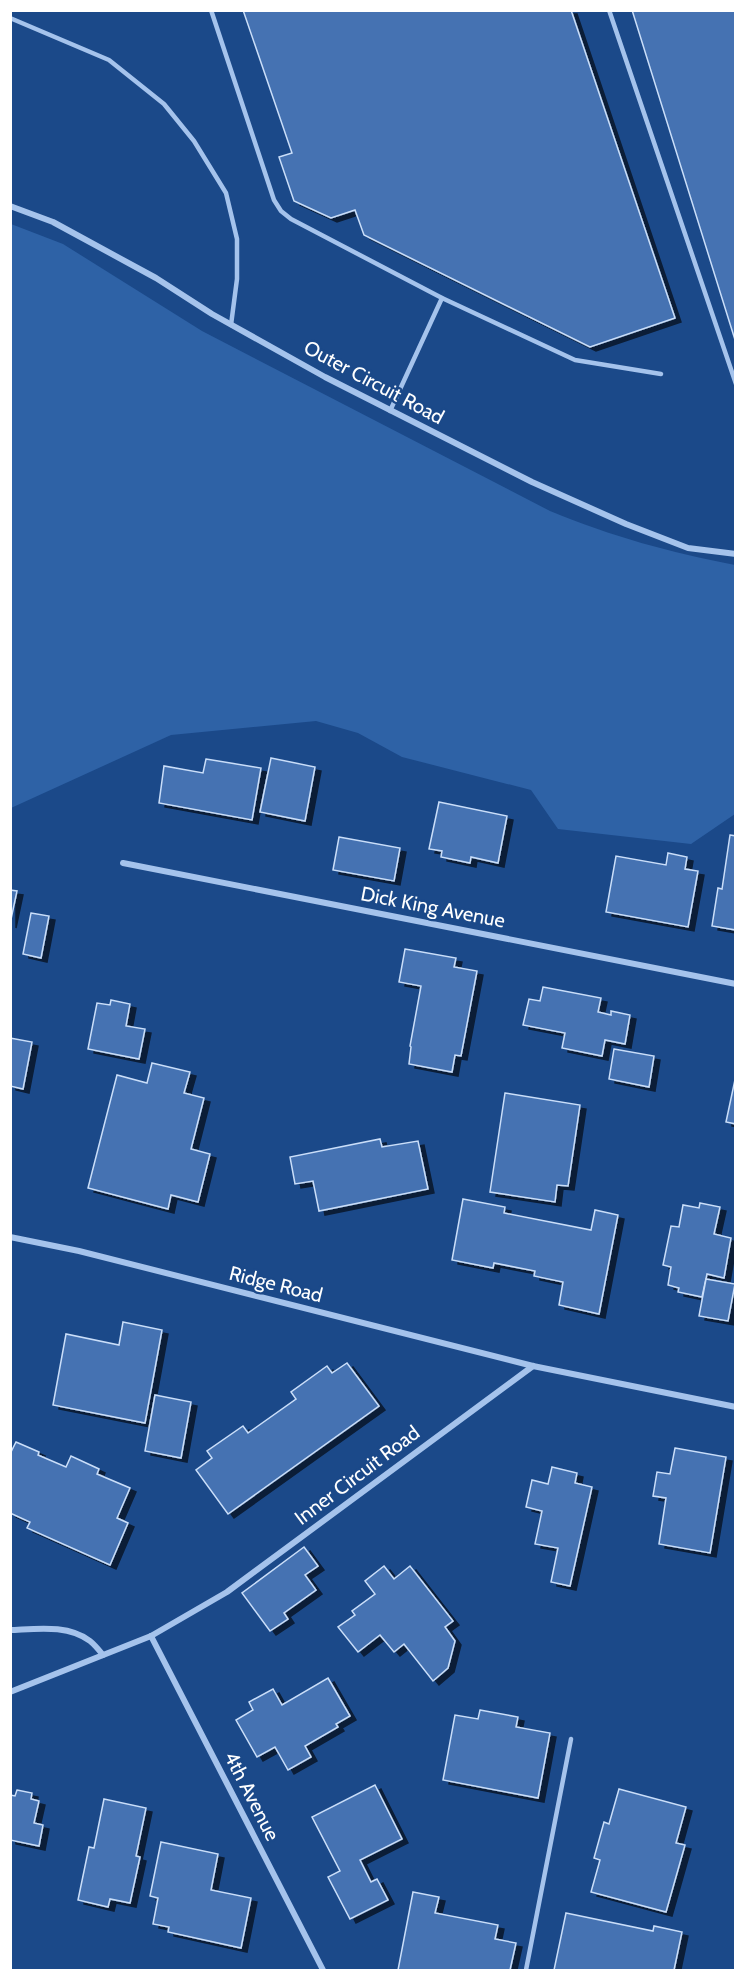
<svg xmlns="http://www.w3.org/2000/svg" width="746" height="1981" font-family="Cabin,sans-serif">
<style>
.green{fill:#2e62a6}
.building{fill:#4472b2;stroke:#cadef9;stroke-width:1.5;filter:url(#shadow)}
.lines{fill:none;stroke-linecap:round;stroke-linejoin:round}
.lane{stroke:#a5c3ec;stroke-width:4.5}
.street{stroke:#a5c3ec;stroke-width:6}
.labels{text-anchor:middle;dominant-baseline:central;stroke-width:4.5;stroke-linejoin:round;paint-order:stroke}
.street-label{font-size:20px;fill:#fff;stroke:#1b4989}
</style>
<defs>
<filter id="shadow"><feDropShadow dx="6" dy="4" stdDeviation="0" flood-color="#0009"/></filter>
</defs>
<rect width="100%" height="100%" fill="#1b4989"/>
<path class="green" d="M 11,224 L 63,244 L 202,331 L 550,511 C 613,537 669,552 735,565 L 735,814 L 691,844 L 558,829 L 531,790 L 402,757 L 358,733 L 316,721 L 171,735 L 11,808 Z"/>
<g class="building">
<polygon points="243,10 571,10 675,318 590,347 364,235 355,210 331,218 294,201 279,157 292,153"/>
<polygon points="632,10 736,10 736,343"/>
<polygon points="271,758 315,767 305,821 260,812"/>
<polygon points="206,759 261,768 252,820 159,803 164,766 203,773"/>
<polygon points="439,802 507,816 498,863 471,857 470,863 441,857 442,851 429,849"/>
<polygon points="730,835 736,836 736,930 712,926 718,888 722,889"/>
<polygon points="339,837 400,848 394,881 333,870"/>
<polygon points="668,853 687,857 685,869 698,871 688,927 606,912 616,856 666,865"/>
<polygon points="10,890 17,891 10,924"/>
<polygon points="31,913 49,916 41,958 23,954"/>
<polygon points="405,949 456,958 454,967 477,971 461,1056 455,1055 452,1072 409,1064 411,1047 410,1046 421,986 399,982"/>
<polygon points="543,987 601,998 598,1012 611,1015 611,1011 630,1015 625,1044 605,1040 602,1056 562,1048 565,1033 523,1025 529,999 540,1001"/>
<polygon points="111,1000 130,1004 126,1026 145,1029 139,1059 88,1049 97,1003 110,1005"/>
<polygon points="10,1038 32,1042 23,1089 10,1086"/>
<polygon points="614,1049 654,1056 649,1087 609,1079"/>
<polygon points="152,1063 190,1072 184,1093 204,1098 191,1149 210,1154 198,1202 171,1195 168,1209 88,1188 117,1075 147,1083"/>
<polygon points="736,1075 736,1124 726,1122"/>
<polygon points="505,1093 580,1105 568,1186 557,1185 555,1202 490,1192"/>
<polygon points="380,1139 382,1147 418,1141 428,1189 319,1211 313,1181 295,1184 290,1157"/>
<polygon points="463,1199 505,1207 504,1213 591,1230 595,1210 618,1215 599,1314 559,1305 563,1282 534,1276 535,1271 494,1263 493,1268 452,1260"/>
<polygon points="700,1203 720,1207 714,1234 731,1238 724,1278 707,1274 702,1297 678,1292 679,1288 668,1285 671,1267 663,1265 671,1226 679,1227 683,1205 699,1208"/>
<polygon points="706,1279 735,1284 728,1321 699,1316"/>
<polygon points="123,1322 162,1330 145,1423 53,1405 66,1334 119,1345"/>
<polygon points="347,1363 379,1406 228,1514 196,1470 212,1458 207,1451 243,1426 248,1433 296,1399 291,1392 327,1366 332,1373"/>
<polygon points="155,1395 191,1402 181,1458 145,1451"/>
<polygon points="16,1442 39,1452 38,1455 66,1467 71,1456 99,1469 97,1474 130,1488 117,1518 128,1523 110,1565 27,1528 30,1522 10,1513 10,1454"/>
<polygon points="675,1448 726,1457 710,1553 659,1544 666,1498 653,1496 657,1472 670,1474"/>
<polygon points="552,1467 577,1473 575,1483 592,1487 570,1586 551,1582 558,1548 535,1544 542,1511 526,1507 532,1480 548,1484"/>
<polygon points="304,1547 318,1566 305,1575 316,1590 284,1613 288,1619 270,1631 242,1593"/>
<polygon points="384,1566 394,1579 410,1566 453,1621 445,1627 455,1641 448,1668 433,1681 404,1644 394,1652 380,1635 358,1652 338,1627 355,1615 352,1611 375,1594 365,1581"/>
<polygon points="328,1678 350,1716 336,1724 338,1727 305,1746 311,1757 288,1770 275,1747 257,1757 236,1720 253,1710 249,1702 273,1689 282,1705"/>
<polygon points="480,1710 518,1717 516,1727 550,1733 538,1798 443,1780 455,1715 478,1719"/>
<polygon points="375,1785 402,1839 360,1860 371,1882 377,1879 388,1900 350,1919 328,1877 340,1871 312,1817"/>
<polygon points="619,1789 686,1807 676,1843 685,1845 666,1912 591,1892 600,1860 594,1858 604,1822 609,1824"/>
<polygon points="17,1790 32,1793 31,1799 39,1801 34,1823 43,1825 39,1846 10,1840 10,1795 15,1796"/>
<polygon points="104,1799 146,1808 136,1856 140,1857 130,1903 110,1899 108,1907 78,1900 89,1847 94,1848"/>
<polygon points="161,1842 218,1854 211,1890 251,1898 241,1948 168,1932 169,1927 153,1924 158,1898 150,1896"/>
<polygon points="413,1892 439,1897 435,1913 498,1925 495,1939 516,1943 510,1970 398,1970"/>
<polygon points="566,1913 653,1931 654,1926 682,1932 674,1970 554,1970"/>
</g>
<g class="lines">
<g class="lane">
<polyline points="211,10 274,200 281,211 291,219 442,298 575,360 661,374"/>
<polyline points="609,10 736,384"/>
<polyline points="10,18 109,60 164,104 194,141 226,193 237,239 237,279 231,325"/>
<polyline points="390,411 442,298"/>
<polyline points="526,1970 571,1739"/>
</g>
<g class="street">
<polyline points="10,206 53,222 156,278 212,314 325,377 532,482 626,524 688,548 736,554"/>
<polyline points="123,863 736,984"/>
<polyline points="10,1237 79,1251 533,1366 736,1407"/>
<path d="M 10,1630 C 36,1629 68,1624 90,1641 C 95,1645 99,1650 103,1655"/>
<polyline points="151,1636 323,1970"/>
<polyline points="10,1692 151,1636 227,1592 533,1366"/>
</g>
</g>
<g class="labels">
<g class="street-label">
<text transform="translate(374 382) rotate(28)">Outer Circuit Road</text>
<text transform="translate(433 907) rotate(11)">Dick King Avenue</text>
<text transform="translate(276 1284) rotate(14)">Ridge Road</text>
<text transform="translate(357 1475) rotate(-37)">Inner Circuit Road</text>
<text transform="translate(252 1796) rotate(63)">4th Avenue</text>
</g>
</g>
<rect width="746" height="1981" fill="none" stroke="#ffffff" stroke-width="24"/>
</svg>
